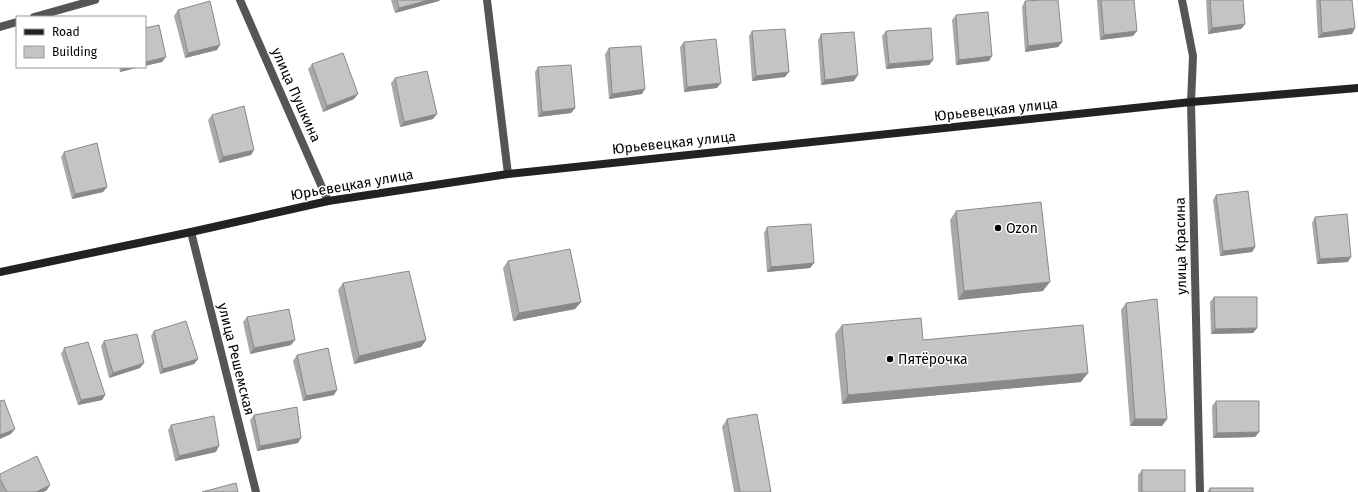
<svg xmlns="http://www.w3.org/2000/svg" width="1358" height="492" font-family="'Fira Sans',sans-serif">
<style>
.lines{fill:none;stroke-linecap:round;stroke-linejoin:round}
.minor{stroke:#555;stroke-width:8}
.secondary{stroke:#222;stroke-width:8}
.wall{fill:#a9a9a9}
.shaded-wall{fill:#898989}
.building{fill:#c4c4c4;stroke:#898989}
.poi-dot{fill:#000;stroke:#fff;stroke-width:1.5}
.labels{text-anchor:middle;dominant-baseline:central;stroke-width:3;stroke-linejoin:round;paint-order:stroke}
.street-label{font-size:14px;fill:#000;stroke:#fff}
.poi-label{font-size:14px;fill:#000;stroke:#fff;text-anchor:start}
</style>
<rect width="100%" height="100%" fill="#fff"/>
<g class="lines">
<g class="minor">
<polyline points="240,0 328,201"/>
<polyline points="487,0 508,174"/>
<polyline points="1182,0 1193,56 1191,102 1200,492"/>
<polyline points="34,17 95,0"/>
<polyline points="0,27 17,22"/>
<polyline points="191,232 256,492"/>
</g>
<polyline class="secondary" points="0,272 191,232 328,201 508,174 1191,102 1358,88"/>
</g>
<g class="wall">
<polygon points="391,0 440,0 439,1 395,13"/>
<polygon points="1097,0 1134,0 1133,36 1100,40"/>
<polygon points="1206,0 1243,0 1245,24 1241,29 1208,34"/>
<polygon points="1316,0 1352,0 1355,28 1352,34 1318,38"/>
<polygon points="1025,1 1062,42 1058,47 1025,52 1022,7"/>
<polygon points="178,10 217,50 185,58 174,16"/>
<polygon points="956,15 989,61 956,65 952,20"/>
<polygon points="752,31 785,77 752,81 749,36"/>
<polygon points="886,31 933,60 929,65 886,69 882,36"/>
<polygon points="821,34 854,81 821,85 818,40"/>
<polygon points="684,42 717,88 684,92 680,47"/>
<polygon points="609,48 642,94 609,99 605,54"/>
<polygon points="312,64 354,99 323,112 308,69"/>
<polygon points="119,67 140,67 120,72"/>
<polygon points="538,67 575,108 571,113 538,117 535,72"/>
<polygon points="395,78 433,119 400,127 391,83"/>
<polygon points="212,115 254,150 251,155 219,163 208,120"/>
<polygon points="64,152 107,187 103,192 72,199 61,157"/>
<polygon points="1216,195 1255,247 1252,252 1220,256 1213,200"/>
<polygon points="956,211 1043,291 958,300 950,220"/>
<polygon points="1315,217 1348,262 1317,264 1312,223"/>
<polygon points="767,227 814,263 810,268 767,272 764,233"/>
<polygon points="508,261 581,302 575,309 513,321 503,268"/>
<polygon points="343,283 426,340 421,347 354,364 338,290"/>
<polygon points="1214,297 1257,328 1253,333 1211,334 1210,302"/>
<polygon points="1126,303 1167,419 1162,426 1130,426 1121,310"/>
<polygon points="247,317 291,345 250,354 243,322"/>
<polygon points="842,325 923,340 1081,382 842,404 835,334"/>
<polygon points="154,331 198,359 194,364 160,374 151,336"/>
<polygon points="104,341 140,368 109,378 101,346"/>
<polygon points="64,348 105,395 102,400 78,405 61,354"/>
<polygon points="297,355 334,395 303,401 293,361"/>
<polygon points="1216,401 1259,432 1255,437 1213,438 1212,406"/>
<polygon points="254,415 298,443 257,451 250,420"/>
<polygon points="727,419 771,492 734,492 722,427"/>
<polygon points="171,425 216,452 175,461 168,430"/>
<polygon points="1142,470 1185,492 1138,492 1138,475"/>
<polygon points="0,474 47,490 43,492 0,492"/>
<polygon points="1210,488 1253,492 1207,492"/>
</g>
<g class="shaded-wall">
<polygon points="429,0 440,0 439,1 395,13 399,8"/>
<polygon points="1245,24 1241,29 1208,34 1212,28"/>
<polygon points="1355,28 1352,34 1318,38 1322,33"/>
<polygon points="1137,31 1133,36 1100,40 1104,35"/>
<polygon points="1062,42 1058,47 1025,52 1028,46"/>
<polygon points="220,45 217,50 185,58 188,53"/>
<polygon points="992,56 989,61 956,65 959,60"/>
<polygon points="166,57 162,62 145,66 145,62"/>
<polygon points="933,60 929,65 886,69 889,64"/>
<polygon points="123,67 140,67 120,72"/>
<polygon points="789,72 785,77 752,81 756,76"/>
<polygon points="858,75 854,81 821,85 825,80"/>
<polygon points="721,83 717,88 684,92 687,87"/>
<polygon points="645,89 642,94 609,99 612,94"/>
<polygon points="358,94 354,99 323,112 327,106"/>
<polygon points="575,108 571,113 538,117 542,112"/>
<polygon points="437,114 433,119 400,127 404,122"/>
<polygon points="254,150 251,155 219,163 223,157"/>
<polygon points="107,187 103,192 72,199 75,194"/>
<polygon points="1255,247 1252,252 1220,256 1223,251"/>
<polygon points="1351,257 1348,262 1317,264 1320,259"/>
<polygon points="814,263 810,268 767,272 771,267"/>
<polygon points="1050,282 1043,291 958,300 964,291"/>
<polygon points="581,302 575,309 513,321 519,313"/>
<polygon points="1257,328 1253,333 1211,334 1215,329"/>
<polygon points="295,340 291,345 250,354 254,348"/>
<polygon points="426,340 421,347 354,364 359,356"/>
<polygon points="198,359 194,364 160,374 163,369"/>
<polygon points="144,363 140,368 109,378 113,373"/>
<polygon points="1088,373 1081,382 842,404 848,395"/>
<polygon points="337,390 334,395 303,401 306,396"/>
<polygon points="105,395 102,400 78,405 81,400"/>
<polygon points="1135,419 1167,419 1162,426 1130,426"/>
<polygon points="15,429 11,434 0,439 0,435"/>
<polygon points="1259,432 1255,437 1213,438 1217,433"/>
<polygon points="301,438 298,443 257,451 260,446"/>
<polygon points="219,446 216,452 175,461 179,456"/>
<polygon points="50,485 47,490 43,492 36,492"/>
</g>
<g class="building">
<polygon points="397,0 429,0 399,8"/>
<polygon points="1042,0 1058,0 1062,42 1028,46 1025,1"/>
<polygon points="1101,0 1134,0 1137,31 1104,35"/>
<polygon points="1210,0 1243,0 1245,24 1212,28"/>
<polygon points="1320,0 1352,0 1355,28 1322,33"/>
<polygon points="210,1 220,45 188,53 178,10"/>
<polygon points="988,12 992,56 959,60 956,15"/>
<polygon points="159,25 166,57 145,62 145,28"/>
<polygon points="931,28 933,60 889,64 886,31"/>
<polygon points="785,29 789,72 756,76 752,31"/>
<polygon points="854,32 858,75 825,80 821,34"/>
<polygon points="716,39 721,83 687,87 684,42"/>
<polygon points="641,46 645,89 612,94 609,48"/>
<polygon points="343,53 358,94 327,106 312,64"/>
<polygon points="571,65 575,108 542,112 538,67"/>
<polygon points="427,71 437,114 404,122 395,78"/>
<polygon points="244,106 254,150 223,157 212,115"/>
<polygon points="97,143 107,187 75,194 64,152"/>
<polygon points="1248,191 1255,247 1223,251 1216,195"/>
<polygon points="1041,202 1050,282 964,291 956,211"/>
<polygon points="1347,214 1351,257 1320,259 1315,217"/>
<polygon points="811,224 814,263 771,267 767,227"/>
<polygon points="570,249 581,302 519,313 508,261"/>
<polygon points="409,271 426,340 359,356 343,283"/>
<polygon points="1214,297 1257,297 1257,328 1215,329"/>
<polygon points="1157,299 1167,419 1135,419 1126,303"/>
<polygon points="289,309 295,340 254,348 247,317"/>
<polygon points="921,318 923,340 1083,325 1088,373 848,395 842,325"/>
<polygon points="186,321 198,359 163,369 154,331"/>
<polygon points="137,334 144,363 113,373 104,341"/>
<polygon points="88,342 105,395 81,400 64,348"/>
<polygon points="328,348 337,390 306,396 297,355"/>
<polygon points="4,400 15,429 0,435 0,401"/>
<polygon points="1216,401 1259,401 1259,432 1217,433"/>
<polygon points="297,407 301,438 260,446 254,415"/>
<polygon points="757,414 771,492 740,492 727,419"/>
<polygon points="214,416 219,446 179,456 171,425"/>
<polygon points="37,456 50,485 36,492 7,492 0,479 0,474"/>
<rect x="1142" y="470" width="43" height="22"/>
<polygon points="236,483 238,492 202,492"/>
<rect x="1210" y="488" width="43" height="4"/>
</g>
<g class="poi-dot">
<circle cx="998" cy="228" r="4"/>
<circle cx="890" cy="359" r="4"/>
</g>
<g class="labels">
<g class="street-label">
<text transform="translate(296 95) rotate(66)">улица Пушкина</text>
<text transform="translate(996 110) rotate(-6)">Юрьевецкая улица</text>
<text transform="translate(674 143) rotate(-6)">Юрьевецкая улица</text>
<text transform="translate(352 185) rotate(-10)">Юрьевецкая улица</text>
<text transform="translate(1181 246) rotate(-91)">улица Красина</text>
<text transform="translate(236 359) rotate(76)">улица Решемская</text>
</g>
<g class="poi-label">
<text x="1006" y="228">Ozon</text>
<text x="898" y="359">Пятёрочка</text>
</g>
</g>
<rect x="16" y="16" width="130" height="52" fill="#ffffff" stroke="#999999"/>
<rect x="24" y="29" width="20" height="6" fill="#222222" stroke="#999999"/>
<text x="52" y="36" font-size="12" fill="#000000">Road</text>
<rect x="24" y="46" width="20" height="12" fill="#c4c4c4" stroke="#999999"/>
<text x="52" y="56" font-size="12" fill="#000000">Building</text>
</svg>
